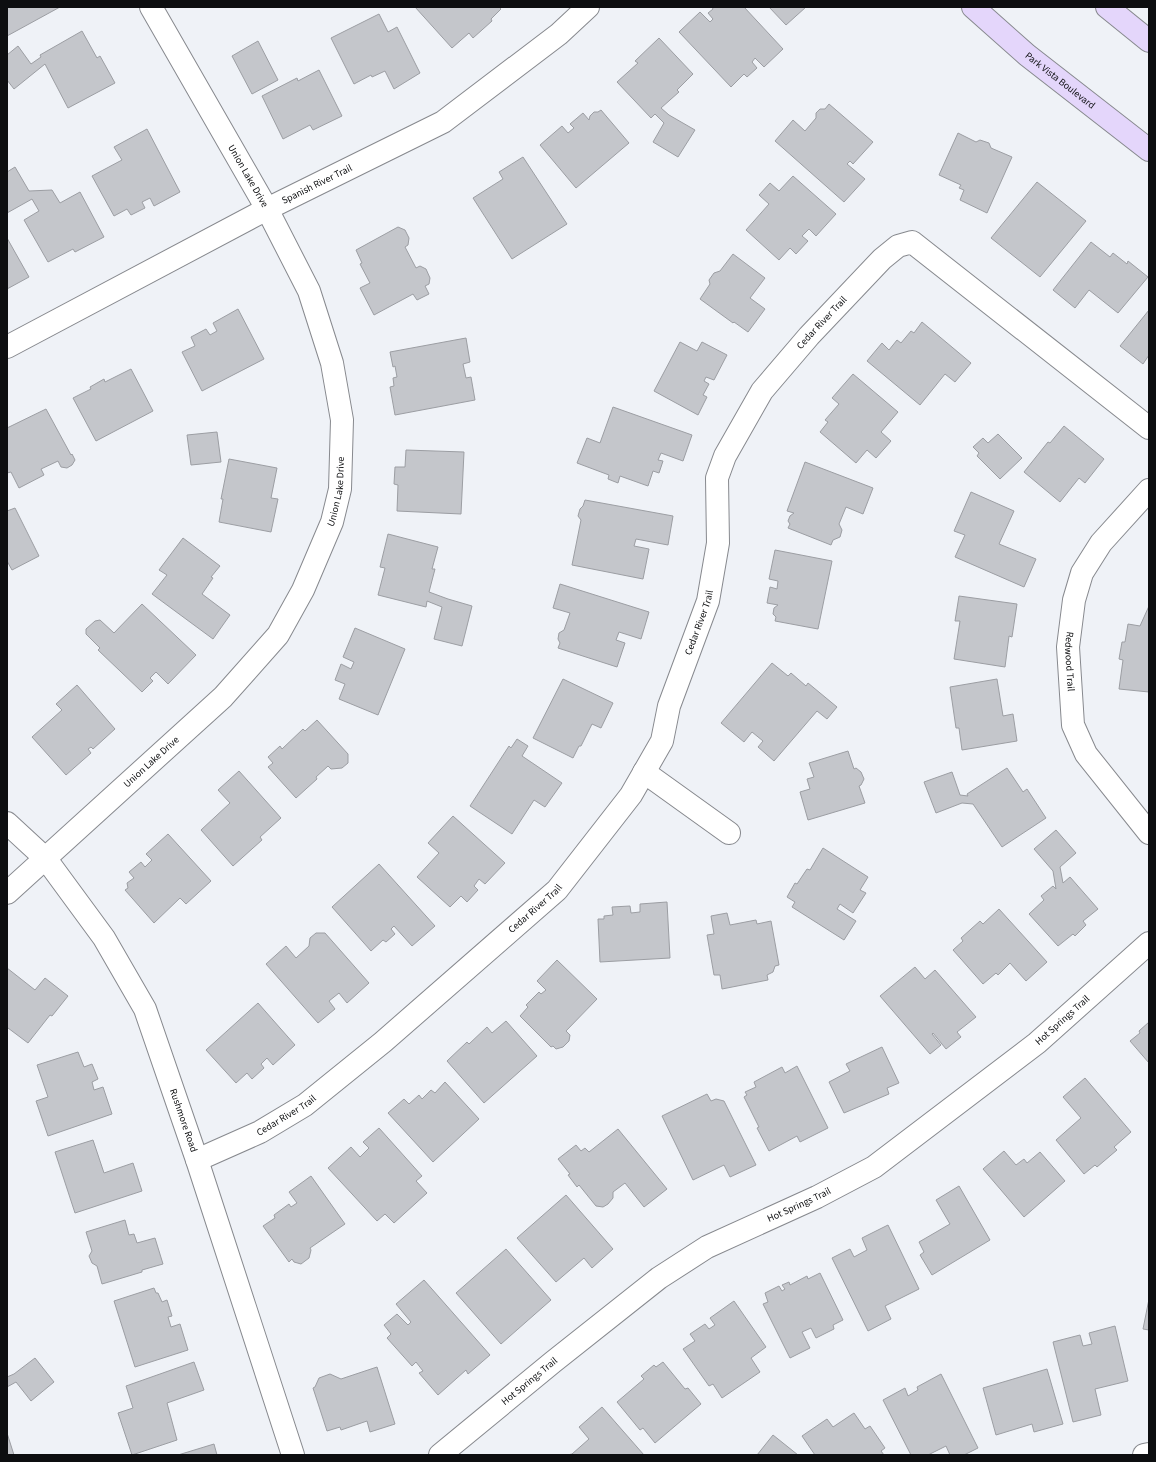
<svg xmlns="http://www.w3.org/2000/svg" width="1156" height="1462" font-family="'Source Sans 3',sans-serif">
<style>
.building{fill:#c4c6cb;stroke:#9c9ea3}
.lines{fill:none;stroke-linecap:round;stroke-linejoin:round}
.minor-casing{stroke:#87898e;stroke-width:24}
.secondary-casing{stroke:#87898e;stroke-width:24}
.minor{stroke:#fff;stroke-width:22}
.secondary{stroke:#e4d6fb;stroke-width:22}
.labels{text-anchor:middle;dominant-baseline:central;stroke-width:3.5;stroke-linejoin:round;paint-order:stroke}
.street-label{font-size:10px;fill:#0d0e10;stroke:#fff}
</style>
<rect width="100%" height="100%" fill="#eff2f7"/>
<g class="building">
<polygon points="7,7 60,7 7,36"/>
<polygon points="415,7 499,7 501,9 491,19 492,21 473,38 469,33 452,48"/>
<polygon points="712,7 744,7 783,49 764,67 755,58 752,62 757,68 747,77 744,74 731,87 679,32 700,12 710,22 713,19 708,13 713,9"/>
<polygon points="769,7 806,7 786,25"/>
<polygon points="379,14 388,32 397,27 420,73 394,89 385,71 372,77 371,75 354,84 331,38"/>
<polygon points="82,31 97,58 100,56 115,83 68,108 45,64 14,89 7,80 7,55 18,46 31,64 41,57 40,55"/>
<polygon points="659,38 693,74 677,90 679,92 661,108 669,115 695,130 678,157 653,142 664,123 655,114 651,118 617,82 638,63 635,61"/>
<polygon points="258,41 278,80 252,94 232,56"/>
<polygon points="319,70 342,116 313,130 310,125 283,139 262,96 297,78 298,81"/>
<polygon points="829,104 873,142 853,164 850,161 847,164 865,179 844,202 775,141 793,120 805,131 816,118 816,113 820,109 825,109"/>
<polygon points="601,110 629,143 576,188 540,145 562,126 568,133 574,128 570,124 583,113 589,120 590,116 594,112 598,112"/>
<polygon points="147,129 180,192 154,206 150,198 142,202 145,208 131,215 127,209 114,216 92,176 122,160 114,147"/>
<polygon points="958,133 976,142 980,140 989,143 991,148 1012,157 987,213 960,200 964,190 959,188 961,185 939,175"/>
<polygon points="523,157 567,224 512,259 473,198 503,179 499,172"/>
<polygon points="15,167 29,191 52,190 60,203 80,192 104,237 75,252 73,249 48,262 24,220 39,211 32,199 7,213 7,172"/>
<polygon points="793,176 836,214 816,236 809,229 802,236 808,241 796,254 790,248 779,260 746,230 769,204 759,195 770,183 779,191"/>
<polygon points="1037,182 1086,221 1040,277 991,238"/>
<polygon points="398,227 405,230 409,238 408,245 405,247 416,268 420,266 426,269 430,278 429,284 425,286 429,294 417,300 413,294 374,315 360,288 370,283 360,264 362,263 356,250"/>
<polygon points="7,238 29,277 7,289"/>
<polygon points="1091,242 1110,257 1113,253 1127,264 1128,261 1148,277 1118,313 1089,290 1075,308 1053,290"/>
<polygon points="733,254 765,278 750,298 765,309 748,332 734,322 733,323 700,299 710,284 709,280 714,273 720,271"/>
<polygon points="238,309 264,359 202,391 182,352 195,346 191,337 206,329 210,335 217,331 213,323"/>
<polygon points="1149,310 1149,355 1143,364 1120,346"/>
<polygon points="922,322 971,363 955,382 945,374 920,405 867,361 882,343 889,350 897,340 901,343 911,331 914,333"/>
<polygon points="466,338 470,362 463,364 466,378 471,377 475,400 395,415 390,387 394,386 393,378 397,377 395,366 393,367 390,352"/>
<polygon points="680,342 697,351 702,342 727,355 714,380 706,377 704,381 709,384 703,395 707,397 698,415 654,391"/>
<polygon points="131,369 153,411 96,441 73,398 91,389 90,387 104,379 105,382"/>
<polygon points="853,374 898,412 881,432 891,441 876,458 867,450 856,463 820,432 828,422 825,420 839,404 832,398"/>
<polygon points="613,407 692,435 683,461 661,453 658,460 663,461 659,473 653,471 648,486 620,476 618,483 608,479 609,475 577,463 587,438 600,443"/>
<polygon points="46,409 71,455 72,454 75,460 72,465 67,468 61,467 58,461 41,469 44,475 19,488 11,472 7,473 7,428"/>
<polygon points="1064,426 1104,459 1085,483 1079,478 1060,502 1024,472 1048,442 1050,443"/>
<polygon points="217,432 221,462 191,465 187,435"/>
<polygon points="998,434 1022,458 1000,479 977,456 979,453 973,447 983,438 988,443"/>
<polygon points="406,450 464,452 461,514 397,511 398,485 394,484 395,467 405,467"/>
<polygon points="229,459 277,468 271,498 278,499 271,532 219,522 223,499 221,499"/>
<polygon points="805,462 873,488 863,514 846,507 839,524 842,530 840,537 833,540 831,545 788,528 790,524 788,521 790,516 794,513 787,511"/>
<polygon points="971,492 1014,511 999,544 1036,559 1024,587 955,557 965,535 954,531"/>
<polygon points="585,500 673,516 668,545 636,539 634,546 649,549 643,579 572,565 581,520 578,516 580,509 583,506"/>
<polygon points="15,508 39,556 12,570 7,561 7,511"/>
<polygon points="388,534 438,547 432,569 435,569 429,592 448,599 472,606 462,646 434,639 442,607 427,601 426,607 378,595 385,568 380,567"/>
<polygon points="183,538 220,566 211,577 213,578 202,594 230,615 213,639 152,594 167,575 159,570"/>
<polygon points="775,550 832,561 818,629 775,621 776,617 773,614 774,608 778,605 767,603 770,587 777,589 778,581 769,579"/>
<polygon points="560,584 649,612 641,639 619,632 616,640 625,643 617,667 558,648 560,643 558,639 559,633 564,630 570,613 553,608"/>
<polygon points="959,596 1017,604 1012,637 1009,636 1005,667 954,659 960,621 955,621"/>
<polygon points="142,604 196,655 168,684 156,672 150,678 153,681 142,692 98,650 100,648 86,634 86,629 95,621 100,620 114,633"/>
<polygon points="1149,606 1149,692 1119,689 1123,660 1119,659 1122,642 1125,642 1128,624 1140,626"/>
<polygon points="355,628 405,649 378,715 339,699 345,684 335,680 341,664 351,669 354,662 343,657"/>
<polygon points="772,663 788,676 791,673 806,686 808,683 837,707 827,719 817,711 774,761 758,747 763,741 752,732 744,742 721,723"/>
<polygon points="563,679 613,703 601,728 592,724 581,746 579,746 573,758 533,738"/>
<polygon points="997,679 1003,716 1013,714 1017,741 962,750 959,728 956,728 950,687"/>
<polygon points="77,685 115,729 93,749 91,747 88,749 91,753 66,775 32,737 62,710 56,704"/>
<polygon points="317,720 348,754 348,763 342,768 331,769 328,766 316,777 317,779 296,798 268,767 273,763 268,757 280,746 282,749 303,729 305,731"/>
<polygon points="517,739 528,746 522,756 562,783 545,807 534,800 512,834 470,806 509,746 511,748"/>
<polygon points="848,751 854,769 856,768 861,772 864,779 861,785 859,786 865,803 808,820 800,792 810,789 807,779 814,777 809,763"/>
<polygon points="1007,768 1023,792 1027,789 1046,818 1002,847 973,804 962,803 936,813 924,782 952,772 960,795 968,796 967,794"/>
<polygon points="239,771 281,818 260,837 262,840 233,866 201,830 230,803 218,790"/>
<polygon points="453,816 505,863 485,884 479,879 474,886 478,890 467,902 461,896 450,907 417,877 439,853 428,843"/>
<polygon points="1056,830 1076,853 1060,867 1063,883 1070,877 1098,909 1083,921 1086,925 1075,936 1073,934 1058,946 1029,914 1044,900 1041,896 1053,886 1056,889 1053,871 1034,849"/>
<polygon points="168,834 211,881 186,904 180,898 154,923 125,890 128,888 127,883 134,878 129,872 141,862 145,867 152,860 146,854"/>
<polygon points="823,848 868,877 860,890 866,893 853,913 840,904 837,909 856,921 844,940 792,907 795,902 787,897 795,883 797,884 807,869 810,870"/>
<polygon points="379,864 435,926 412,946 394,926 391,929 395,934 386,942 383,940 371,951 332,907"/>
<polygon points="667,902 670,958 600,962 598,919 604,919 604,916 613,915 612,907 630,906 631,913 640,912 640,904"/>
<polygon points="999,909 1047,962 1026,981 1010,963 998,975 996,973 983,984 953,950 963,941 961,938 980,921 983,924"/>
<polygon points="727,913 730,925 756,920 757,924 771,921 779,965 775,966 773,972 767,975 768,980 722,989 720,975 714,975 707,935 714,934 711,916"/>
<polygon points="316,933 325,933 369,983 347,1003 339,993 329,1001 335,1009 318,1023 266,964 286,946 296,958 309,946 310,938"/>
<polygon points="557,960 597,999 566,1031 570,1035 569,1041 563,1047 556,1049 553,1046 551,1047 520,1016 528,1007 526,1005 539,992 541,994 546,990 537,981"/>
<polygon points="915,967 925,979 935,970 976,1017 957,1032 961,1037 946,1049 933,1033 932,1034 941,1045 930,1054 880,996"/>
<polygon points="7,968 35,990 45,978 68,996 52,1016 50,1015 28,1043 8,1028 7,1030"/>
<polygon points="258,1003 295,1045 273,1065 267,1058 261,1064 264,1068 252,1079 247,1073 236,1083 206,1050"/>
<polygon points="506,1021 537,1056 484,1103 447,1061 467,1042 469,1044 487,1027 492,1033"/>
<polygon points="1149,1022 1149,1063 1130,1041 1140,1033 1139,1031"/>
<polygon points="882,1047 899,1083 887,1088 889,1094 844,1113 829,1082 850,1071 846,1064"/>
<polygon points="78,1052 84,1067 92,1064 98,1079 92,1082 94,1090 103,1087 112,1114 48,1136 36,1101 48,1097 37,1065"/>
<polygon points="797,1066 828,1128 800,1142 797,1136 769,1151 757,1128 759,1127 744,1097 747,1095 745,1092 756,1087 754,1082 782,1067 785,1073"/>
<polygon points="1085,1078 1131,1132 1114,1147 1117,1150 1097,1167 1095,1165 1084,1174 1056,1140 1081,1118 1063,1097"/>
<polygon points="445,1082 479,1119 433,1162 388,1113 404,1099 409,1104 419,1095 422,1099 431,1090 435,1093"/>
<polygon points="707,1094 711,1101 716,1099 724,1101 756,1165 730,1177 724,1165 693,1180 662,1116"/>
<polygon points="379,1128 422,1176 416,1181 427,1193 394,1223 385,1214 377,1221 328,1168 351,1147 360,1157 369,1148 363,1142"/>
<polygon points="618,1129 667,1189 644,1207 625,1183 613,1192 613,1198 608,1204 603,1207 596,1206 579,1185 577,1187 568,1175 570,1174 558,1159 576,1145 581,1151 585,1148 589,1152"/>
<polygon points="93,1140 104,1173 133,1163 142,1191 75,1213 55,1152"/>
<polygon points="1004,1151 1016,1165 1024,1159 1027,1163 1040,1152 1065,1181 1024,1217 983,1169"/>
<polygon points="311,1176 345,1224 310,1248 311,1250 309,1258 301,1264 294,1262 292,1259 289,1262 263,1226 275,1218 274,1215 289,1204 291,1207 297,1203 289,1192"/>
<polygon points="959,1186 990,1240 932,1275 920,1255 924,1252 919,1242 950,1224 936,1200"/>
<polygon points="566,1195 613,1249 592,1268 584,1258 556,1282 517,1238"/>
<polygon points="125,1220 129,1235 134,1234 137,1243 155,1238 163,1264 142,1270 142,1272 102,1284 97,1266 92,1263 89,1256 92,1251 86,1232"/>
<polygon points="888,1225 919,1289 885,1306 891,1319 868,1331 832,1258 850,1249 854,1257 867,1250 862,1238"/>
<polygon points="506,1249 551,1300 501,1344 456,1293"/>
<polygon points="820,1273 843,1320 833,1325 834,1329 816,1338 811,1328 802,1332 810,1348 790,1358 763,1304 768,1302 765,1293 779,1286 782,1291 785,1289 782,1285 789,1282 790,1285 807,1276 808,1279"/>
<polygon points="424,1280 490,1355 468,1374 466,1370 438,1395 419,1373 423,1371 416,1362 412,1366 387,1338 391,1334 384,1325 397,1314 408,1325 411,1322 396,1304"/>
<polygon points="154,1288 156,1293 158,1293 162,1302 167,1300 172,1316 168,1317 171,1327 180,1324 188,1350 135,1367 114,1301"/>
<polygon points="1149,1299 1149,1330 1143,1329"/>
<polygon points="734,1301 766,1347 751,1358 760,1372 722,1398 713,1384 709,1386 683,1349 695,1341 690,1334 705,1324 709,1329 715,1325 710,1318"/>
<polygon points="1115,1326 1128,1381 1095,1389 1101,1415 1073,1422 1053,1342 1080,1335 1083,1346 1092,1344 1089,1333"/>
<polygon points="35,1358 54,1382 31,1401 16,1382 7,1387 7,1377 14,1374"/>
<polygon points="194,1362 204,1390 167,1403 177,1440 132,1455 118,1413 133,1408 126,1386"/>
<polygon points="663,1362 685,1389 688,1388 701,1404 655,1443 643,1428 640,1430 617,1402 644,1379 641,1376 654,1365 656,1367"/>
<polygon points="377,1367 395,1424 370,1432 367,1421 341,1430 340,1427 327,1431 313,1388 315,1387 319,1378 330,1374 341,1379"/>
<polygon points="1047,1369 1063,1424 1034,1432 1032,1424 996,1435 983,1388"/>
<polygon points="941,1374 978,1448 964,1455 950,1455 946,1446 928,1455 911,1455 883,1400 905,1388 908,1396 918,1390 917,1387"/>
<polygon points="602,1407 644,1455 567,1455 572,1454 589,1439 579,1427"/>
<polygon points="854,1413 865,1429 870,1426 885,1448 881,1451 884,1455 815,1455 802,1436 827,1419 833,1427"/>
<polygon points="7,1433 14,1455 7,1455"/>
<polygon points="773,1435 798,1455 757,1455"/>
<polygon points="214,1444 217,1455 178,1455"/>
</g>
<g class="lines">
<g class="minor-casing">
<g id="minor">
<path id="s1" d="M 7,347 L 267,209 L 443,122 L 559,34 L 588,7"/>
<path id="s2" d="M 1149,490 L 1101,543 L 1082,573 L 1074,600 L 1068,647 L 1073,725 L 1086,754 L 1149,833"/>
<polyline points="644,772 729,833"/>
<path id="s3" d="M 7,823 L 46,859 L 104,938 L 145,1009 L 197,1160 L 293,1455"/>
<path id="s4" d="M 7,893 L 223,697 L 278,635 L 303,590 L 332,522 L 340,489 L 342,420 L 332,363 L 309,291 L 267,209 L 151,7"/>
<path id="s5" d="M 197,1160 L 260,1132 L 305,1105 L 383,1042 L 557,890 L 631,795 L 662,741 L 669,706 L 708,601 L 718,543 L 717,478 L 725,456 L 762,391 L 809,336 L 882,259 L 898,246 L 912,242 L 1149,428"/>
<path id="s6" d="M 440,1455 L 553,1362 L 659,1278 L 707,1247 L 817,1197 L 874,1167 L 1037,1043 L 1149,943"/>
<polyline points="1144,1455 1149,1454"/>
</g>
</g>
<g class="secondary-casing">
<g id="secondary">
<path id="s7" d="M 973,7 L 1027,55 L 1149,150"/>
<polyline points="1107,7 1149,41"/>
</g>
</g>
<use href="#minor" class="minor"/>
<use href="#secondary" class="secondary"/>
</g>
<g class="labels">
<g class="street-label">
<text stroke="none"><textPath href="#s7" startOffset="114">Park Vista Boulevard</textPath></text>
<text transform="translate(248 176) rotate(60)">Union Lake Drive</text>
<text stroke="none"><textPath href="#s1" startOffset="350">Spanish River Trail</textPath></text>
<text stroke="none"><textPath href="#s5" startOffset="1096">Cedar River Trail</textPath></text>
<text stroke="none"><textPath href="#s4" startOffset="531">Union Lake Drive</textPath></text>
<text stroke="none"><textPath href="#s5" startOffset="760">Cedar River Trail</textPath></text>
<text stroke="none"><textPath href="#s2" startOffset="197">Redwood Trail</textPath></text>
<text stroke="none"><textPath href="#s4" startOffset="195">Union Lake Drive</textPath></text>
<text stroke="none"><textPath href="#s5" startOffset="424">Cedar River Trail</textPath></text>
<text stroke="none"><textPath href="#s6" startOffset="763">Hot Springs Trail</textPath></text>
<text stroke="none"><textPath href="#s5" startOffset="100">Cedar River Trail</textPath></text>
<text stroke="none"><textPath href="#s3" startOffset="351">Rushmore Road</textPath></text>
<text stroke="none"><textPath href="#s6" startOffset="440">Hot Springs Trail</textPath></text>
<text stroke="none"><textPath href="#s6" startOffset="116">Hot Springs Trail</textPath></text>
</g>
</g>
<rect width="1156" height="1462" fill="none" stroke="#0d0e10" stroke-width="16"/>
</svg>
